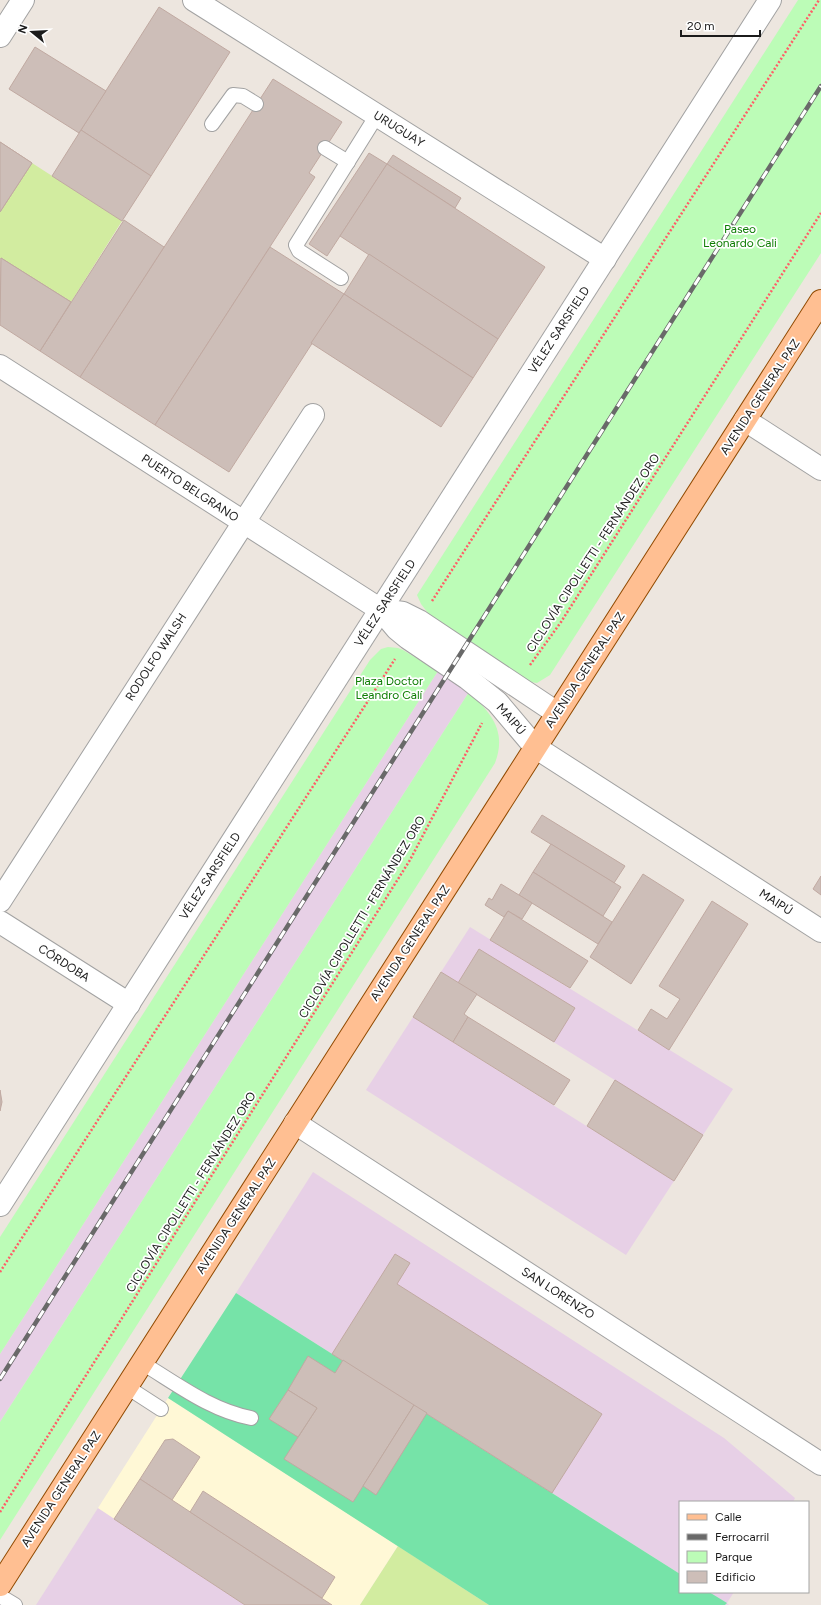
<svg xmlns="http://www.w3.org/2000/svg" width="821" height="1605" font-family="Figtree,sans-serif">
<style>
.industrial{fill:#e7d0e6}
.education{fill:#fff8d6}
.grass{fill:#d2eca0}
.park{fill:#bcfcb7}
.pitch{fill:#76e3a8}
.building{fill:#cdbeb8;stroke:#c0a9a1}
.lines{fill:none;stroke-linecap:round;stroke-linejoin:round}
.service-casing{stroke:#a2a2a2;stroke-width:16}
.minor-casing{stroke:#a2a2a2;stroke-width:24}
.tertiary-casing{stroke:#a2a2a2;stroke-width:24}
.primary-casing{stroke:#914a00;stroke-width:24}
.path{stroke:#ff5e67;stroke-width:2.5;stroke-dasharray:2 2;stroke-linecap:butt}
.service{stroke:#fff;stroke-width:14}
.minor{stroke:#fff;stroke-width:22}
.tertiary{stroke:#fff;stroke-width:22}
.primary{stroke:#ffbf92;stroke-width:22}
.rail-casing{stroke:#696969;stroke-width:4.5}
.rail{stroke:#fff;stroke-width:3;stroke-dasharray:9;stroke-linecap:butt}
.labels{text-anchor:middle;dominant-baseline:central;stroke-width:3.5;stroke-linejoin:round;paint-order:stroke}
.street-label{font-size:12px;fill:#1b1b1b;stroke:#fff}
.park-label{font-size:12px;fill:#0e7d04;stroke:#fff}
</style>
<rect width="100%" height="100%" fill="#ede6df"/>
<g class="industrial">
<polygon points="438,671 469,692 0,1422 0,1354"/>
<polygon points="470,927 733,1089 703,1135 441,972"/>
<polygon points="413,1017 674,1181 626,1255 366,1090"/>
<polygon points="313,1172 724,1438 795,1498 793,1502 680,1502 680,1574 236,1293"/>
<polygon points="98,1508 245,1605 36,1605"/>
<polygon points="709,1592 734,1592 727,1603 729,1605 725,1605 726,1604"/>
</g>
<polygon class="education" points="168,1398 398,1546 360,1605 245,1605 98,1508"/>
<g class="grass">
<polygon points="32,163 122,221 71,302 1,258 0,260 0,212"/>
<polygon points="398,1546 489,1605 360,1605"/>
</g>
<g class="park">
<polygon points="798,0 821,0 821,253 550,675 537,683 524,681 431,617 421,604 417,595"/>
<polygon points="388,647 398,648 403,650 438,671 0,1354 0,1237 370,660 381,649"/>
<path d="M 469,692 C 491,713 507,731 495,763 L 0,1540 L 0,1422 Z"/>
</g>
<polygon class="pitch" points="236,1293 680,1574 680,1592 709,1592 727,1603 725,1605 489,1605 168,1398"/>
<g class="building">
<polygon points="159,7 230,52 151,176 81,130"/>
<polygon points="35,47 106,91 79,133 9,89"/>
<polygon points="273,79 342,122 309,173 315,177 155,425 80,377"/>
<polygon points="81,130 151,176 122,221 52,176"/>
<polygon points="0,142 32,163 0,212"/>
<polygon points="0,142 32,163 0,212"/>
<polygon points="369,153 387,164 327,256 309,244"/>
<polygon points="393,155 461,198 455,208 387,164"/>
<polygon points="387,164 545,267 498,339 340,236"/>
<polygon points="124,220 164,247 80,377 40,351"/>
<polygon points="270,247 344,294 229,472 155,425"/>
<polygon points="369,254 498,339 473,378 344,294"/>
<polygon points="1,258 71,302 42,348 0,321"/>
<polygon points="1,258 71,302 40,351 0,325"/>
<polygon points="344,294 473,378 441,427 311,343"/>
<polygon points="542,815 625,866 614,883 531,832"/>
<polygon points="551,844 621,887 603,916 533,872"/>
<polygon points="533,872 612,922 598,944 519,895"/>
<polygon points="643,874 684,900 631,984 590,957"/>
<polygon points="821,876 821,895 813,889"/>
<polygon points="501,884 532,903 522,919 508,911 504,917 485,905 489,898 492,900"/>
<polygon points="712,901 748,924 669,1050 638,1030 651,1009 667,1019 680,999 659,986"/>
<polygon points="508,911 588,961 570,988 490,940"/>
<polygon points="479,949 575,1008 554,1042 458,983"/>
<polygon points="441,972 477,994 464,1014 468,1017 453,1042 413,1017"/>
<polygon points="468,1017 570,1080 554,1105 453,1042"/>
<polygon points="615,1080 703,1135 674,1181 587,1126"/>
<polygon points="0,1090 2,1102 0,1111"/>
<polygon points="395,1254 410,1263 397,1284 602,1414 552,1493 332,1354"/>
<polygon points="308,1356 335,1373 343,1360 414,1405 353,1502 284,1459 317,1408 288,1390"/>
<polygon points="288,1390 317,1408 298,1437 269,1419"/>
<polygon points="414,1405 427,1413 376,1495 363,1486"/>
<polygon points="173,1439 200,1457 172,1500 140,1479 165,1440"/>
<polygon points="140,1479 332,1605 245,1605 114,1519"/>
<polygon points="203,1491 335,1577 322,1598 190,1512"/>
</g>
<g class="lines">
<g class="service-casing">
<g id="service">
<polyline points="212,124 233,95 243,96 256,104"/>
<polyline points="325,148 348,162"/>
<polyline points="341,278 299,251 296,245 377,115"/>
<path d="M 142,1363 C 177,1384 210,1410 251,1418"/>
<polyline points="127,1387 161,1409"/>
<polyline points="0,1596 15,1605"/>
</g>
</g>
<g class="minor-casing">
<g id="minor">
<polyline points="194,0 605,259"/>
<polyline points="0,36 23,0"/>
<polyline points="745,420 821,469"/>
<polyline points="0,901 313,415"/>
<polyline points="0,922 129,1004"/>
<polyline points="295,1123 821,1464"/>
</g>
</g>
<g class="tertiary-casing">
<g id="tertiary">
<polyline points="0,366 381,610 397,629 408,638 467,678 497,702 535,747 821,931"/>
<polyline points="381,610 403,613 419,621 557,713"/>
<polyline points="0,1205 770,0"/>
</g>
</g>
<g class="primary-casing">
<polyline id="primary" points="0,1585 821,301"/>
</g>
<g class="path">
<polyline points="432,601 819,0"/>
<polyline points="530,665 561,622 821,213"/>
<polyline points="0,1272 395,659"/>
<polyline points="0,1512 410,860 482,723"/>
</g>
<use href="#service" class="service"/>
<use href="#minor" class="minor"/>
<use href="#tertiary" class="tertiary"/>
<use href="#primary" class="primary"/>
<g class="rail-casing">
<polyline id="rail" points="0,1379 821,86"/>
</g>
<use href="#rail" class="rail"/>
</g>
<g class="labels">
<g class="street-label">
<text transform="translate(399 129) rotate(32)">URUGUAY</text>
<text transform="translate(559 330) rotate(-57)">VÉLEZ SARSFIELD</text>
<text transform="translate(760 397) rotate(-57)">AVENIDA GENERAL PAZ</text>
<text transform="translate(190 488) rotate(33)">PUERTO BELGRANO</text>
<text transform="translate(593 553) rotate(-57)">CICLOVÍA CIPOLLETTI - FERNÁNDEZ ORO</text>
<text transform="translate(385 603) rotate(-57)">VÉLEZ SARSFIELD</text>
<text transform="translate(156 657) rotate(-57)">RODOLFO WALSH</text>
<text transform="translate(585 670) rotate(-57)">AVENIDA GENERAL PAZ</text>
<text transform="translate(511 719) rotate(49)">MAIPÚ</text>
<text transform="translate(210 876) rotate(-57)">VÉLEZ SARSFIELD</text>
<text transform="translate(776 902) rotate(33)">MAIPÚ</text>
<text transform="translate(362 917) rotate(-59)">CICLOVÍA CIPOLLETTI - FERNÁNDEZ ORO</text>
<text transform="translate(410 943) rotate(-57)">AVENIDA GENERAL PAZ</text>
<text transform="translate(64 963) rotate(33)">CÓRDOBA</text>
<text transform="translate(191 1192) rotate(-58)">CICLOVÍA CIPOLLETTI - FERNÁNDEZ ORO</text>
<text transform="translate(236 1216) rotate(-57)">AVENIDA GENERAL PAZ</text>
<text transform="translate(558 1293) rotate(33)">SAN LORENZO</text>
<text transform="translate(61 1489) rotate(-57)">AVENIDA GENERAL PAZ</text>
</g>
<g class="park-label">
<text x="740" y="229">Paseo<tspan x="740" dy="14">Leonardo Cali</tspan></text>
<text x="389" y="681">Plaza Doctor<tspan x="389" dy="14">Leandro Calí</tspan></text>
</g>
</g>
<rect x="679" y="1501" width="130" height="92" fill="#ffffff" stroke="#a4a4a4"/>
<rect x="687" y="1514" width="20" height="6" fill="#ffbf92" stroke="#a4a4a4"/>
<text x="715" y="1521" font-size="12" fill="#1b1b1b">Calle</text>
<rect x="687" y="1534" width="20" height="6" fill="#696969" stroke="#a4a4a4"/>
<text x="715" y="1541" font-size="12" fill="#1b1b1b">Ferrocarril</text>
<rect x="687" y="1551" width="20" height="12" fill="#bcfcb7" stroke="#a4a4a4"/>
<text x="715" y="1561" font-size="12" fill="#1b1b1b">Parque</text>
<rect x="687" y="1571" width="20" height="12" fill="#cdbeb8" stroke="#a4a4a4"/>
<text x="715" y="1581" font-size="12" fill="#1b1b1b">Edificio</text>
<g transform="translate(32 32) rotate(288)" stroke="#ffffff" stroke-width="3" paint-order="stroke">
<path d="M0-3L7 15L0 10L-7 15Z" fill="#1b1b1b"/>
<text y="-6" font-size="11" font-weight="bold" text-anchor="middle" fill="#1b1b1b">N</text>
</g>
<path d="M681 30v6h79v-6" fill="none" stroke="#1b1b1b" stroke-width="2"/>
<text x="687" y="30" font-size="12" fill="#1b1b1b" stroke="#ffffff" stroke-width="3" paint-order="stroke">20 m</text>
</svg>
